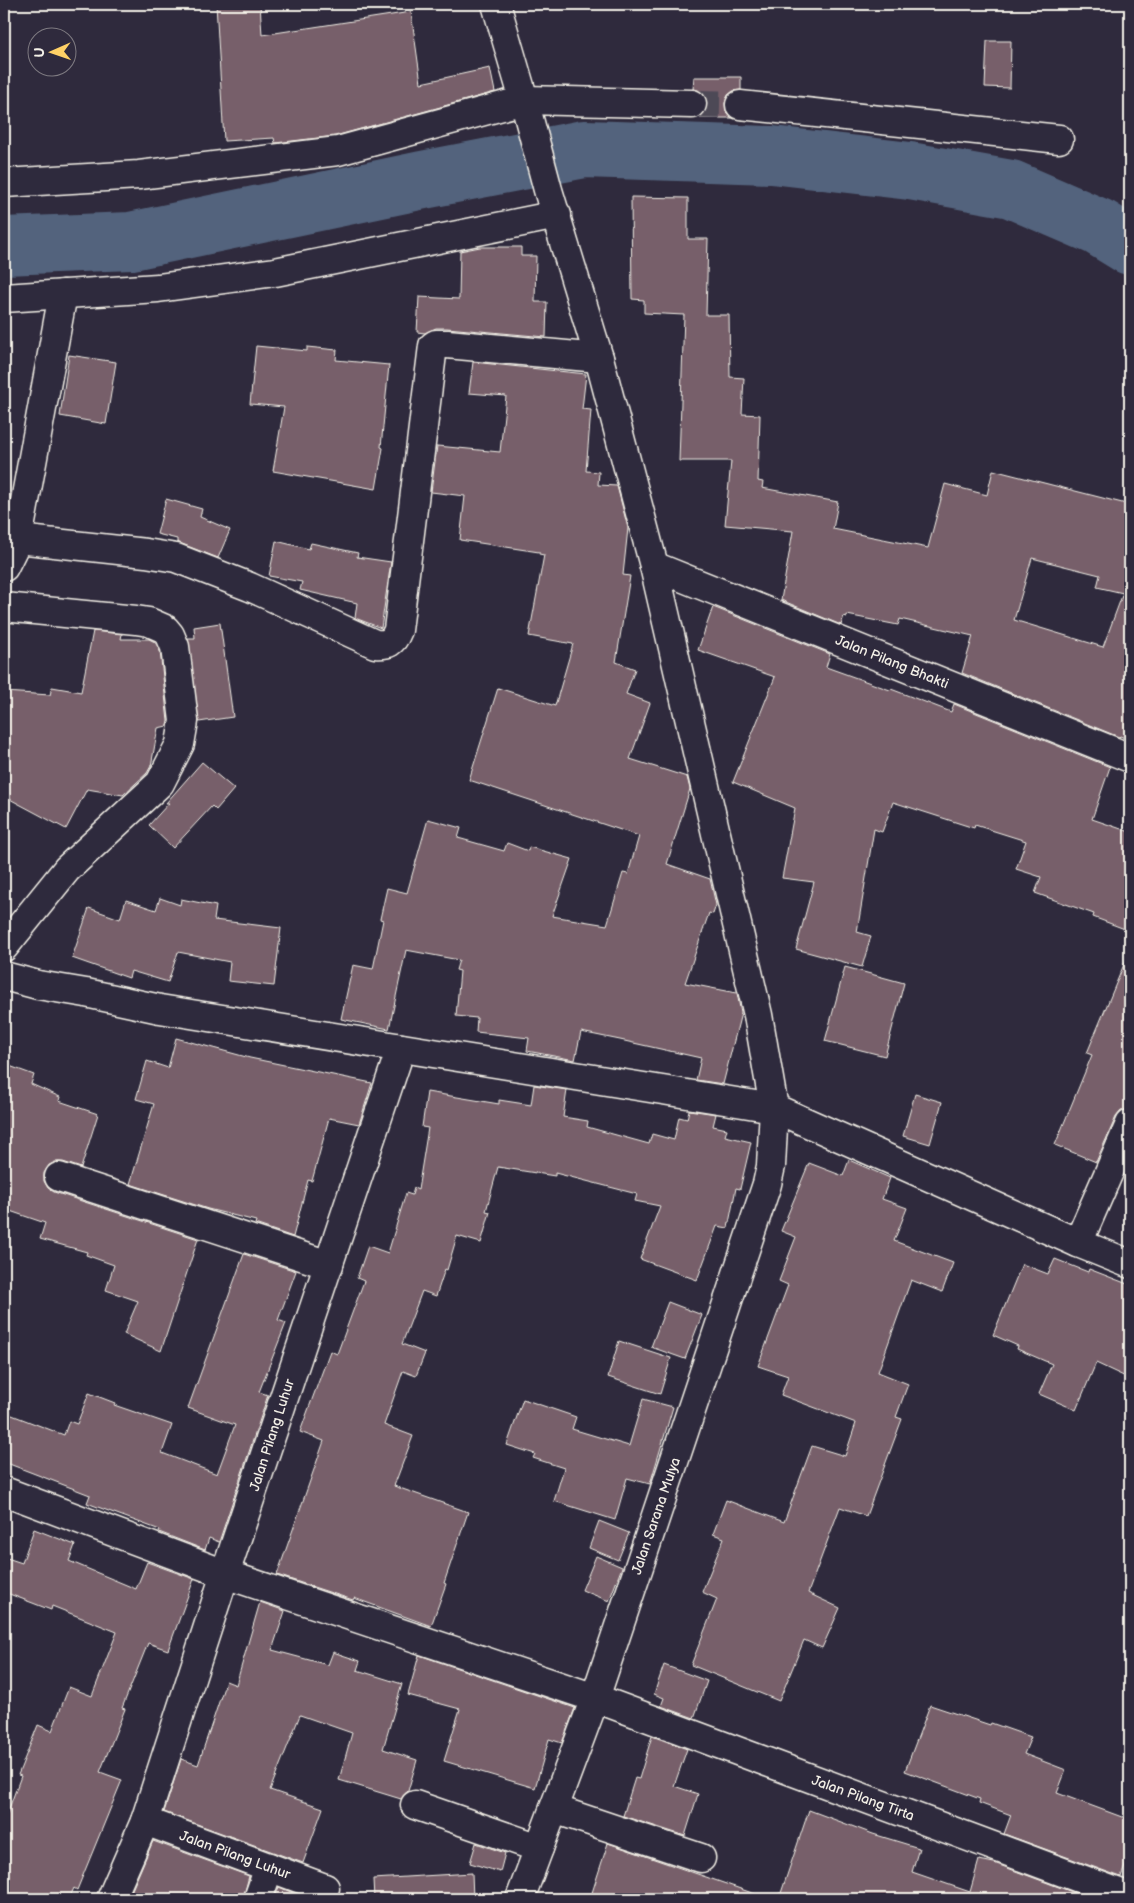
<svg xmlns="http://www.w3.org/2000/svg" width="1134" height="1903" font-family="'Balsamiq Sans',sans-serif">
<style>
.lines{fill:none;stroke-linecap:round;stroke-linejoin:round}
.river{stroke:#53647d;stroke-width:58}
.building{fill:#775f6a;stroke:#f4f1e8;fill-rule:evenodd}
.minor-tunnel{stroke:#4d4857;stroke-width:28;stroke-dasharray:28 14;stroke-linecap:butt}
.minor-casing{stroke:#f4f1e8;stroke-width:31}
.minor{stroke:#2f2a3d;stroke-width:28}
.labels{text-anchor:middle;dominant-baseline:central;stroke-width:5;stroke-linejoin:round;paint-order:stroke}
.street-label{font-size:14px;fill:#f4f1e8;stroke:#2f2a3d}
</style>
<rect width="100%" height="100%" fill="#2f2a3d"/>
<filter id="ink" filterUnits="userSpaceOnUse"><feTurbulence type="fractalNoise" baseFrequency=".02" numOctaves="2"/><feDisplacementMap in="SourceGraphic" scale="10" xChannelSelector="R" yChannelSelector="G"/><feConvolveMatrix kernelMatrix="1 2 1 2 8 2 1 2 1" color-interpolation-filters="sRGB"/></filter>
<g filter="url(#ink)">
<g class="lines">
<polyline class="river" points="4,246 131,241 423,180 584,149 772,155 910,171 1011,189 1099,227 1130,246"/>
</g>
<g class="building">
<polygon points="216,4 260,4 262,35 411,12 421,83 490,68 495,92 335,136 275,143 274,138 224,141"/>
<polygon points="987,41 1011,41 1010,88 985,87"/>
<polygon points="694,77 741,77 741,90 733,91 728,95 725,103 726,112 732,118 700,118 706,112 708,104 705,96 701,91 693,89"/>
<path d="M 631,197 L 688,198 L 688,239 L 708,239 L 706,315 L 729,315 L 730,377 L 744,378 L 742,414 L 760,415 L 758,481 L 763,482 L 762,488 L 838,502 L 833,529 L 928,548 L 945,484 L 987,495 L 993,470 L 1130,505 L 1130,740 L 1120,736 L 1119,737 L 962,673 L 973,636 L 900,619 L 898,625 L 847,615 L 847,617 L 844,616 L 841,625 L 781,600 L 793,531 L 725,525 L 731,461 L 679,461 L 684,315 L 644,313 L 644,300 L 632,299 ZM 1032,558 L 1100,575 L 1097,587 L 1123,593 L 1103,647 L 1014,620 Z"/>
<polygon points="480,247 521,247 521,256 536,256 535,302 547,302 546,337 447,328 436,328 425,333 417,332 419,297 459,299 460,251"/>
<polygon points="256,346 307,351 307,347 337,350 336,360 389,365 381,447 383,448 376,489 273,471 284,407 250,404"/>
<polygon points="69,355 116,362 106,424 60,416"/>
<polygon points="473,362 586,374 582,409 591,410 586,471 599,472 598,485 617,486 628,528 623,575 630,576 616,662 635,669 626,694 650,703 630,759 687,777 690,789 667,864 710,879 716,905 713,914 709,913 685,983 737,993 741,1013 723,1084 696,1080 701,1058 620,1040 581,1032 575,1060 527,1051 529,1038 476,1032 477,1018 456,1016 460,971 456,970 459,960 406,950 389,1029 341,1019 353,965 373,969 383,920 380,919 387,888 407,893 428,819 461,828 458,838 504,851 507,843 528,851 529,847 572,859 552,916 607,925 623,873 628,874 639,836 469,780 498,688 555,706 573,644 529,636 544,555 539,554 539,552 460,540 465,496 431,492 437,446 500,452 506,396 469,393"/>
<polygon points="166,499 202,509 200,517 230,530 218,558 177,542 177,539 157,534"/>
<polygon points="276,541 309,549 311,543 358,553 357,557 391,562 381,628 355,618 357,603 300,590 302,582 269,576"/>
<polygon points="713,607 830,654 826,667 890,690 891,689 951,712 954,704 1110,767 1092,819 1130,832 1130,931 1093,917 1094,914 1035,893 1041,877 1016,869 1026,841 975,825 974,828 893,802 882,832 874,829 857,932 871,936 862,967 796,949 814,882 782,878 795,808 733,782 775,677 698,650"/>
<polygon points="220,623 233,717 199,722 188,638 195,638 194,627"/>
<polygon points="93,631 122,634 121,639 149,639 155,642 160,651 168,721 167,726 158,728 151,766 147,773 123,795 87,789 66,829 4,796 4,692 50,695 52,687 81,692"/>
<polygon points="202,762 234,789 216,810 212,806 173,848 149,825 169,803 166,803"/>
<polygon points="160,898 180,905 181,899 216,906 214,920 281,928 274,986 228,981 230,962 178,952 168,982 131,971 129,978 72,958 89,908 120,919 126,900 156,910"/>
<polygon points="1130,950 1130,1109 1121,1111 1116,1117 1096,1162 1055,1145 1092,1055 1087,1053"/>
<polygon points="845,967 904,983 885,1056 825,1041"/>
<polygon points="176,1038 250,1058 372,1083 359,1124 329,1118 312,1181 308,1180 293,1237 255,1224 256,1221 208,1209 130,1184 154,1104 136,1099 147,1061 168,1068"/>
<polygon points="4,1064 34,1075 31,1084 60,1097 59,1101 98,1114 81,1168 63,1162 55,1162 49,1165 44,1173 44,1181 48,1188 54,1192 198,1239 161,1351 124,1334 138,1301 106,1290 114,1265 86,1255 87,1252 40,1239 45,1223 4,1209"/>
<polygon points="534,1085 567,1090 563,1117 588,1121 587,1127 649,1144 652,1134 674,1140 679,1117 687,1119 689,1110 716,1114 713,1126 727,1129 725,1136 751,1142 740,1189 736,1188 728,1228 717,1226 697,1280 640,1259 660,1206 635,1201 637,1194 555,1173 555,1176 498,1167 486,1211 490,1212 481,1243 457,1236 447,1270 445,1269 436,1296 422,1291 402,1344 425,1353 416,1376 403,1371 384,1425 413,1436 394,1486 468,1512 444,1583 446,1584 431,1626 354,1598 353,1600 277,1575 324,1441 300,1432 330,1351 337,1354 364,1281 357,1278 368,1246 388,1253 406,1193 412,1195 414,1188 418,1190 428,1128 422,1127 427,1092 499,1104 499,1100 531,1105"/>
<polygon points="915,1094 942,1102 930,1144 903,1136"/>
<polygon points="849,1160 890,1178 882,1199 907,1208 894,1241 953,1263 942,1292 911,1280 878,1372 908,1384 896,1417 902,1419 866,1516 840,1507 808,1593 840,1608 822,1648 804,1640 779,1701 691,1665 717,1599 702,1592 724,1538 713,1534 726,1500 784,1522 812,1446 845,1456 856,1423 781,1395 788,1376 758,1366 788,1285 779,1281 796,1237 781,1231 809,1163 843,1176"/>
<polygon points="244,1254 296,1271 278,1320 286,1323 259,1392 268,1395 219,1542 209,1538 205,1550 159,1532 160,1530 87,1503 90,1495 4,1462 4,1412 64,1435 69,1421 77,1424 89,1393 115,1403 114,1405 172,1425 162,1453 217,1474 235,1425 188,1408"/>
<polygon points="1055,1259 1088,1272 1089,1269 1130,1285 1130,1379 1096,1363 1076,1410 1039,1394 1052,1364 1017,1349 1018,1346 993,1335 1022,1264 1048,1274"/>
<polygon points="668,1302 702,1315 685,1359 651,1347"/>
<polygon points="619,1341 671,1358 660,1394 608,1377"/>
<polygon points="523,1399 576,1417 572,1429 629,1446 643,1399 673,1407 650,1484 627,1478 615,1520 554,1501 564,1468 533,1458 535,1454 507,1445"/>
<polygon points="599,1521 629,1533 618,1560 589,1548"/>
<polygon points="34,1529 75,1545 69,1561 136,1589 147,1562 194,1579 168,1650 148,1643 122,1708 125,1709 100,1772 122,1780 77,1890 74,1888 69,1899 4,1899 4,1822 21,1776 18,1775 38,1725 52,1731 69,1687 92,1696 117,1632 52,1606 51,1610 4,1592 4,1557 22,1563"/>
<polygon points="596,1556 622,1567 609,1601 582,1590"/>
<polygon points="260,1602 285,1611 272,1650 328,1665 333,1652 360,1661 357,1670 402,1684 383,1749 417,1760 408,1791 401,1799 339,1780 352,1733 300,1715 270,1790 323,1808 303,1863 164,1812 181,1759 198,1765 226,1681 236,1685"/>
<polygon points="419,1655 575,1708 562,1743 549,1739 535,1788 444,1761 460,1709 408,1695"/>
<polygon points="664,1665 707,1681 694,1718 661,1706 664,1698 654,1694"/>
<polygon points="930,1705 990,1725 991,1723 1031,1737 1024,1754 1066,1770 1057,1793 1130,1820 1130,1853 1121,1877 1004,1834 1011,1815 979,1803 980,1799 905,1771"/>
<polygon points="652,1736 687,1749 674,1786 698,1794 685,1836 623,1816 635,1778 639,1779"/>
<polygon points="809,1810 873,1834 919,1848 912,1872 970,1892 979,1860 994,1863 1091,1899 779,1899"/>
<polygon points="153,1841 249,1876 243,1899 128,1899"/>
<polygon points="476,1843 505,1853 500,1872 470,1863"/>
<polygon points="608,1843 755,1894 754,1899 590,1899"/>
<polygon points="472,1873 473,1899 374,1899 373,1879"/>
<polygon points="279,1887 293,1893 291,1899 274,1899"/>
</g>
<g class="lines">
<polyline class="minor-tunnel" points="692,104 740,105"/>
<g class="minor-casing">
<g id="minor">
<polyline points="496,4 524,100 548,190 599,358 654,566 758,1015 774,1108 771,1166 767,1184 595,1698 520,1899"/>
<polyline points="740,105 1059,139"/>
<polyline points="4,183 139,175 338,151 524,100 692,104"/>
<polyline points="4,298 158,288 275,272 557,215"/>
<path d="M 18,539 L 146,553 L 176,558 L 250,587 L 375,644 C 388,645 393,643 398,630 L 433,346 L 436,344 L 447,344 L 599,358"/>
<polyline points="654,566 1130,758"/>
<polyline points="4,567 18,539 63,294"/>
<polyline points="4,607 136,620 149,622 165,629 170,635 175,647 184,721 180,744 160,783 67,869 4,947"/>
<polyline points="4,976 38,985 86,993 160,1009 774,1108 1078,1243 1130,1264"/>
<polyline points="59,1177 329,1265"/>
<polyline points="1078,1243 1130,1124"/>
<polyline points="4,1491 225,1574 595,1698 1130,1897"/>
<polyline points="415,1805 539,1848"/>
<polyline points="554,1809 701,1858"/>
<polyline points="145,1821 325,1888"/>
<polyline points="111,1899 145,1821 225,1574 401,1048"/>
<polyline points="258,1899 269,1867"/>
</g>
</g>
<use href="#minor" class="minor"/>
</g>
</g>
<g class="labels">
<g class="street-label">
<text transform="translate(892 662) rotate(22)">Jalan Pilang Bhakti</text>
<text transform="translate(272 1435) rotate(-72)">Jalan Pilang Luhur</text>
<text transform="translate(656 1516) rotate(-71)">Jalan Sarana Mulya</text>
<text transform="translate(863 1798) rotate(20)">Jalan Pilang Tirta</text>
<text transform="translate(235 1855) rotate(20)">Jalan Pilang Luhur</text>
</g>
</g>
<rect width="1134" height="1903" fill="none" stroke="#2f2a3d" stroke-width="20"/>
<rect x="10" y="10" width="1114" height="1883" fill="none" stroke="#f4f1e8" stroke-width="2" filter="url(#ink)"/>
<g transform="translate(52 52) rotate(268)"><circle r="24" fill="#2f2a3d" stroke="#7e7a81"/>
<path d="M0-4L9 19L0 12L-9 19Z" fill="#ffd166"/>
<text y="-8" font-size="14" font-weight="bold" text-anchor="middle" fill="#f4f1e8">U</text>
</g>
</svg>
